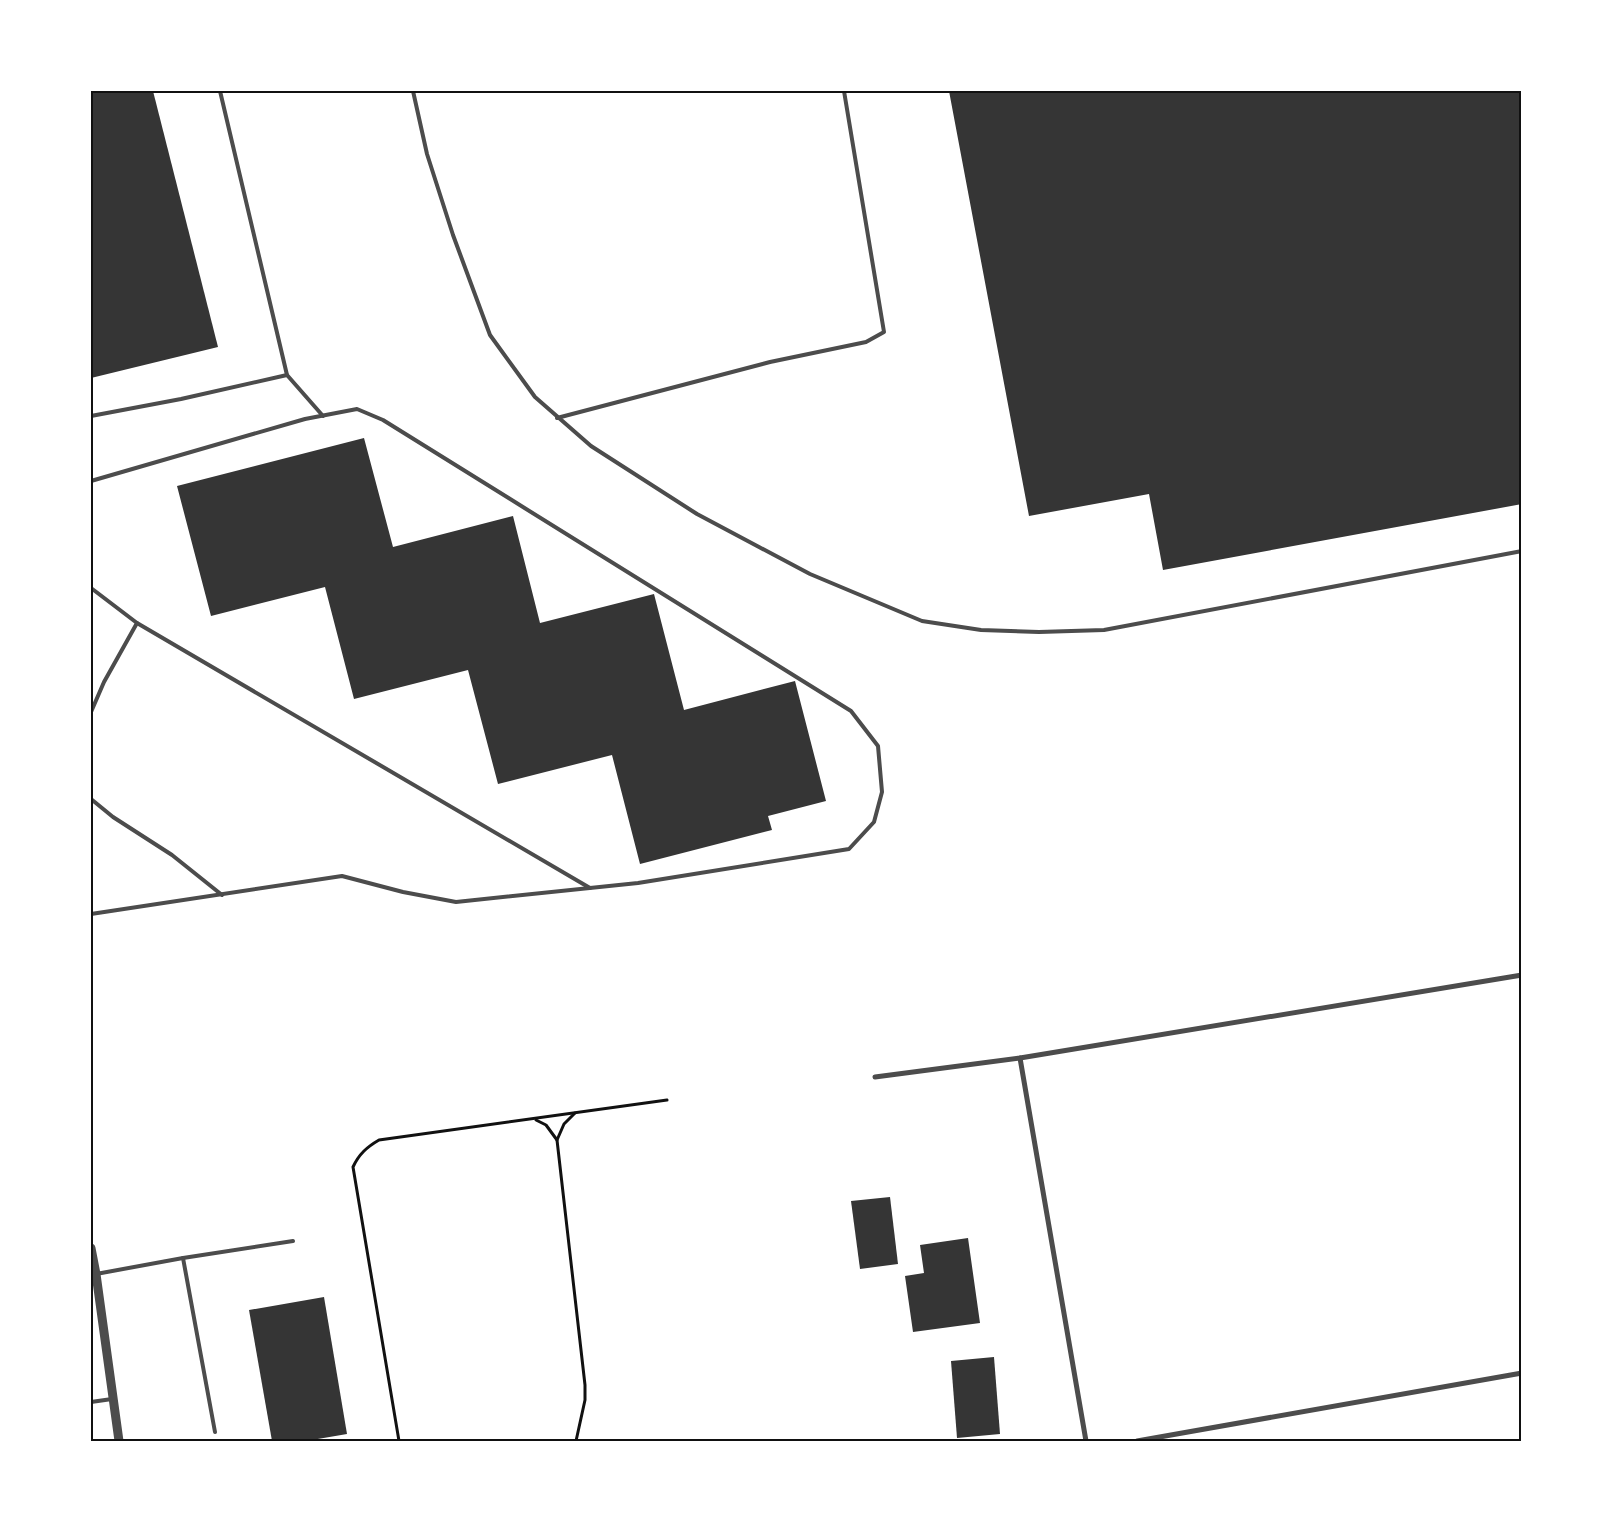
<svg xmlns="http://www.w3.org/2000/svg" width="1613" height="1532" font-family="'Fira Sans',sans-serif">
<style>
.building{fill:#353535}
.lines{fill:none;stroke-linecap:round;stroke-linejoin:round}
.path{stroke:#111;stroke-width:3}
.service{stroke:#4c4c4c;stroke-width:4}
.minor{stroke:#4c4c4c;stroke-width:5}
.tertiary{stroke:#4c4c4c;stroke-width:9}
.neatline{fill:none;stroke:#111;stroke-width:2}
</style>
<rect width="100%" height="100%" fill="#fff"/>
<g class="building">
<polygon points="91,91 153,91 218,347 91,378"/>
<polygon points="949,91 1522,91 1522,504 1163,570 1149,494 1029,516"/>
<polygon points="364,438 393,547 513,516 540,623 654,594 684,710 795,681 826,801 768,816 772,830 640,864 612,755 498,784 468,670 354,699 325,587 211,616 177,486"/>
<polygon points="890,1197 898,1264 860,1269 851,1201"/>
<polygon points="968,1238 980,1323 913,1332 905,1276 924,1273 920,1245"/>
<polygon points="324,1297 347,1434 306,1441 272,1441 249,1310"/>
<polygon points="994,1357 1000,1434 957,1438 951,1361"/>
</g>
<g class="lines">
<g class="path">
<polyline points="575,1113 564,1124 557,1140 585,1385 585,1400 576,1441"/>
<polyline points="536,1120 546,1125 557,1140"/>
<path d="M 399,1441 L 353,1167 C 359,1154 367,1147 379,1140 L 667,1100"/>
</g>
<g class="service">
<polyline points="220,91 287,375 323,416"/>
<polyline points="413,91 427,154 453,235 490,335 535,397 591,446 697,514 759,547 810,574 922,621 981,630 1039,632 1104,630 1522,551"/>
<polyline points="91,416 181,399 287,375"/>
<polyline points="557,418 770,362 866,342 884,332 844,91"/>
<polyline points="91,481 305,419 357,409 383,420 851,711 878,746 882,792 874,822 849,849 638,883 456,902 403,892 342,876 91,914"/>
<polyline points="91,588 137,623 104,682 91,712"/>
<polyline points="137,623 590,888"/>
<polyline points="91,799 113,817 172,855 222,895"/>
<polyline points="183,1258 215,1432"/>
<polyline points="96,1274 183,1258 293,1241"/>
<polyline points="91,1402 112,1399"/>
</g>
<g class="minor">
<polyline points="1020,1058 1086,1441"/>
<polyline points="875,1077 1020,1058 1522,975"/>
<polyline points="1137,1441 1522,1373"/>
</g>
<polyline class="tertiary" points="91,1248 96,1274 119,1441"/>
</g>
<rect width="1613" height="1532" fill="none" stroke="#ffffff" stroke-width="185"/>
<rect x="92" y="92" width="1428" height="1348" class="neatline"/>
</svg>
